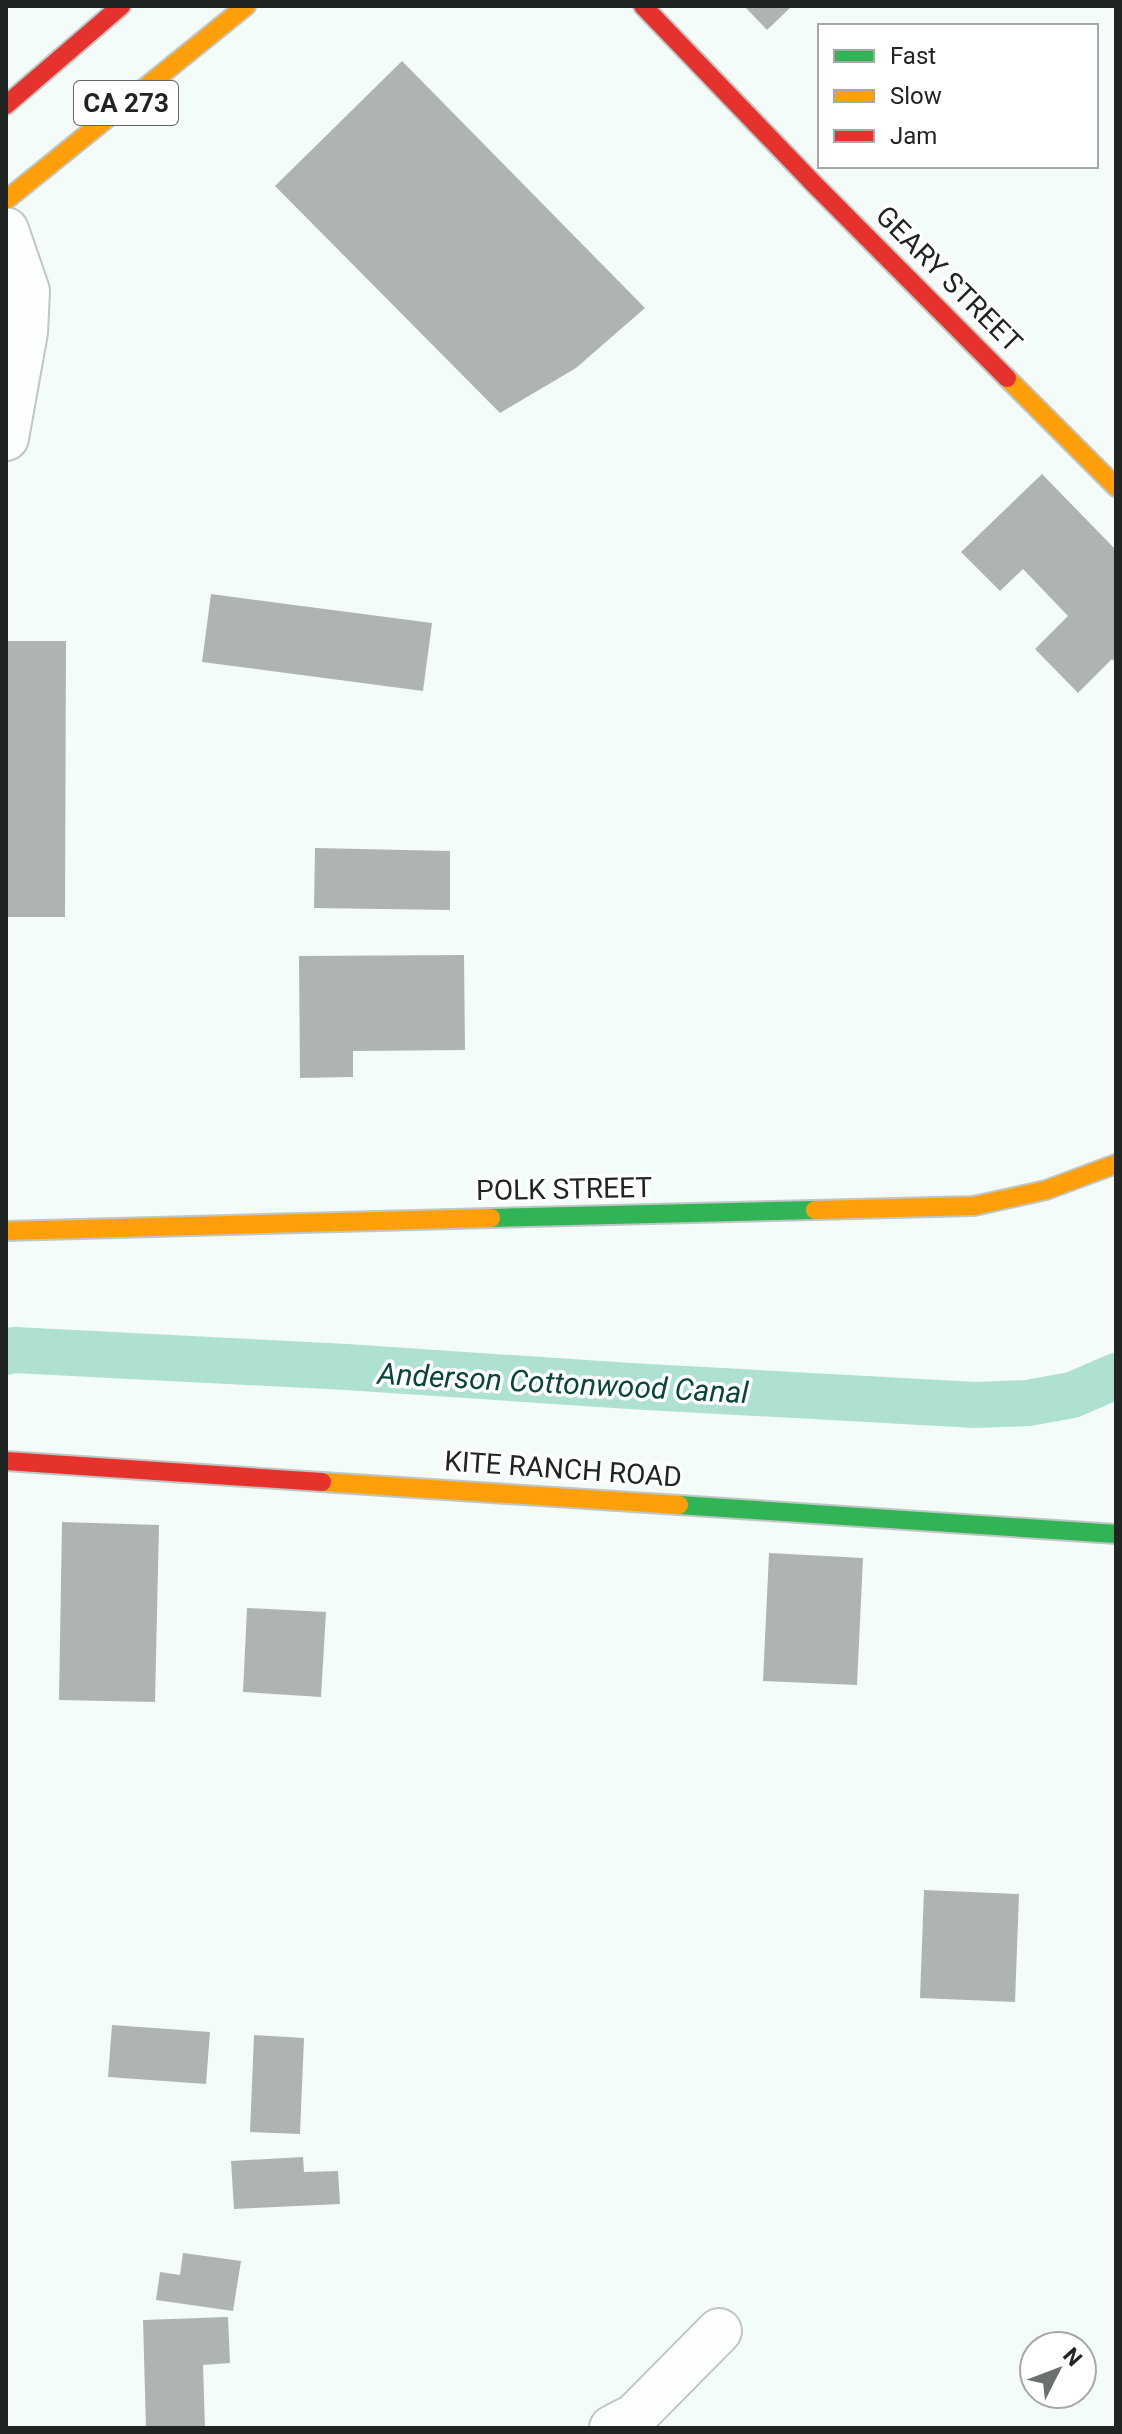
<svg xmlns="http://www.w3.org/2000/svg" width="1122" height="2434" font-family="Roboto,sans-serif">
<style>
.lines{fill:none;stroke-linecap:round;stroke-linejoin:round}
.canal{stroke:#afe1d2;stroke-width:46}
.building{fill:#aeb4b2}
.street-casing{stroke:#bfc6c3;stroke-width:48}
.fast-casing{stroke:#bfc6c3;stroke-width:22}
.slow-casing{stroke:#bfc6c3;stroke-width:22}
.jam-casing{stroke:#bfc6c3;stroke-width:22}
.street{stroke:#fdfffe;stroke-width:44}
.fast{stroke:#30b455;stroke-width:18}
.slow{stroke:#ff9f0a;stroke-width:18}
.jam{stroke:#e5322d;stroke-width:18}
.labels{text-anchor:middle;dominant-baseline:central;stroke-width:7;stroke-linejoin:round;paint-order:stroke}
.shield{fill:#fff;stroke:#636665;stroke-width:2}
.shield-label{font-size:26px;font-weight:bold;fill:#202523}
.street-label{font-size:28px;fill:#202523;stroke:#fff}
.water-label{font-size:30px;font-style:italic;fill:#094639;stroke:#fff}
</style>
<rect width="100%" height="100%" fill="#f4fcf9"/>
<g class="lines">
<polyline class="canal" points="6,1352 14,1350 346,1367 630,1386 975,1405 1028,1403 1072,1395 1116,1376"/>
</g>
<g class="building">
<polygon points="744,6 792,6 767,30"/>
<polygon points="402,61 645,308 576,368 500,413 275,186"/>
<polygon points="1042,474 1116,550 1116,663 1112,659 1078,693 1035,649 1068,616 1023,569 1000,591 961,552"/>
<polygon points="211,594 432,623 423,691 202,662"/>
<polygon points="6,641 66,641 65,917 6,917"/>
<polygon points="315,848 450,851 450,910 314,908"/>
<polygon points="464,955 465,1050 353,1051 353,1077 300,1078 299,956"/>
<polygon points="62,1522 159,1525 155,1702 59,1700"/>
<polygon points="769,1553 863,1558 857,1685 763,1681"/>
<polygon points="247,1608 326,1612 321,1697 243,1692"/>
<polygon points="924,1890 1019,1894 1015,2002 920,1998"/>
<polygon points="112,2025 210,2032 206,2084 108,2077"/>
<polygon points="254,2035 304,2038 300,2134 250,2132"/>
<polygon points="303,2157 304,2172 338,2171 340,2204 234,2209 231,2161"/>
<polygon points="183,2253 241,2261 233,2311 156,2300 160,2272 180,2275"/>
<polygon points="228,2317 230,2363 203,2365 205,2428 146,2428 143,2320"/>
</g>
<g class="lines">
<g class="street-casing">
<g id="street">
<polyline points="6,230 27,291 25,332 6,438"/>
<polyline points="612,2428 635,2416 719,2331"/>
</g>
</g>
<g class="fast-casing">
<g id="fast">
<polyline points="491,1218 815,1210"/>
<polyline points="679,1505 1116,1534"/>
</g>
</g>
<g class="slow-casing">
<g id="slow">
<polyline points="6,200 246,6"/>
<polyline points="1007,378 1116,487"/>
<polyline points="815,1210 974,1206 1046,1190 1116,1164"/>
<polyline points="6,1231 491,1218"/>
<polyline points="322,1482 679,1505"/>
</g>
</g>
<g class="jam-casing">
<g id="jam">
<polyline points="643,6 814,184 1007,378"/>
<polyline points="6,105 121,6"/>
<polyline points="6,1461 322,1482"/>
</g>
</g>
<use href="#street" class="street"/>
<use href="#fast" class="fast"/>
<use href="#slow" class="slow"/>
<use href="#jam" class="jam"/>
</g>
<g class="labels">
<rect class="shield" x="74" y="81" width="104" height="44" rx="6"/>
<g class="shield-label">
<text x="126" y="103">CA 273</text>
</g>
<g class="street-label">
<text transform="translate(949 279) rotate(45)">GEARY STREET</text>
<text transform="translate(564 1189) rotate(-1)">POLK STREET</text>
<text transform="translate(563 1469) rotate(4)">KITE RANCH ROAD</text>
</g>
<g class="water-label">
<text transform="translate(563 1383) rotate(3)">Anderson Cottonwood Canal</text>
</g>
</g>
<rect width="1122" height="2434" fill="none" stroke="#202523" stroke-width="16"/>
<rect x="818" y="24" width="280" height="144" fill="#ffffff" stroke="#a6a8a7" stroke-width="2"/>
<rect x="834" y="50" width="40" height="12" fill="#30b455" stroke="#a6a8a7" stroke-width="2"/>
<text x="890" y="64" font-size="24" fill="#202523">Fast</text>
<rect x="834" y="90" width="40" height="12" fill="#ff9f0a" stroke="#a6a8a7" stroke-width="2"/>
<text x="890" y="104" font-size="24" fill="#202523">Slow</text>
<rect x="834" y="130" width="40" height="12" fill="#e5322d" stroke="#a6a8a7" stroke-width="2"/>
<text x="890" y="144" font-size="24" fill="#202523">Jam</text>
<g transform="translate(1058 2370) rotate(48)"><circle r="38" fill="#ffffff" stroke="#a6a8a7" stroke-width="2"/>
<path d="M0-6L14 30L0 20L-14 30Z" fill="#6a706e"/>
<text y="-12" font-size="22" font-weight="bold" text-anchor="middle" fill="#202523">N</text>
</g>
</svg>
